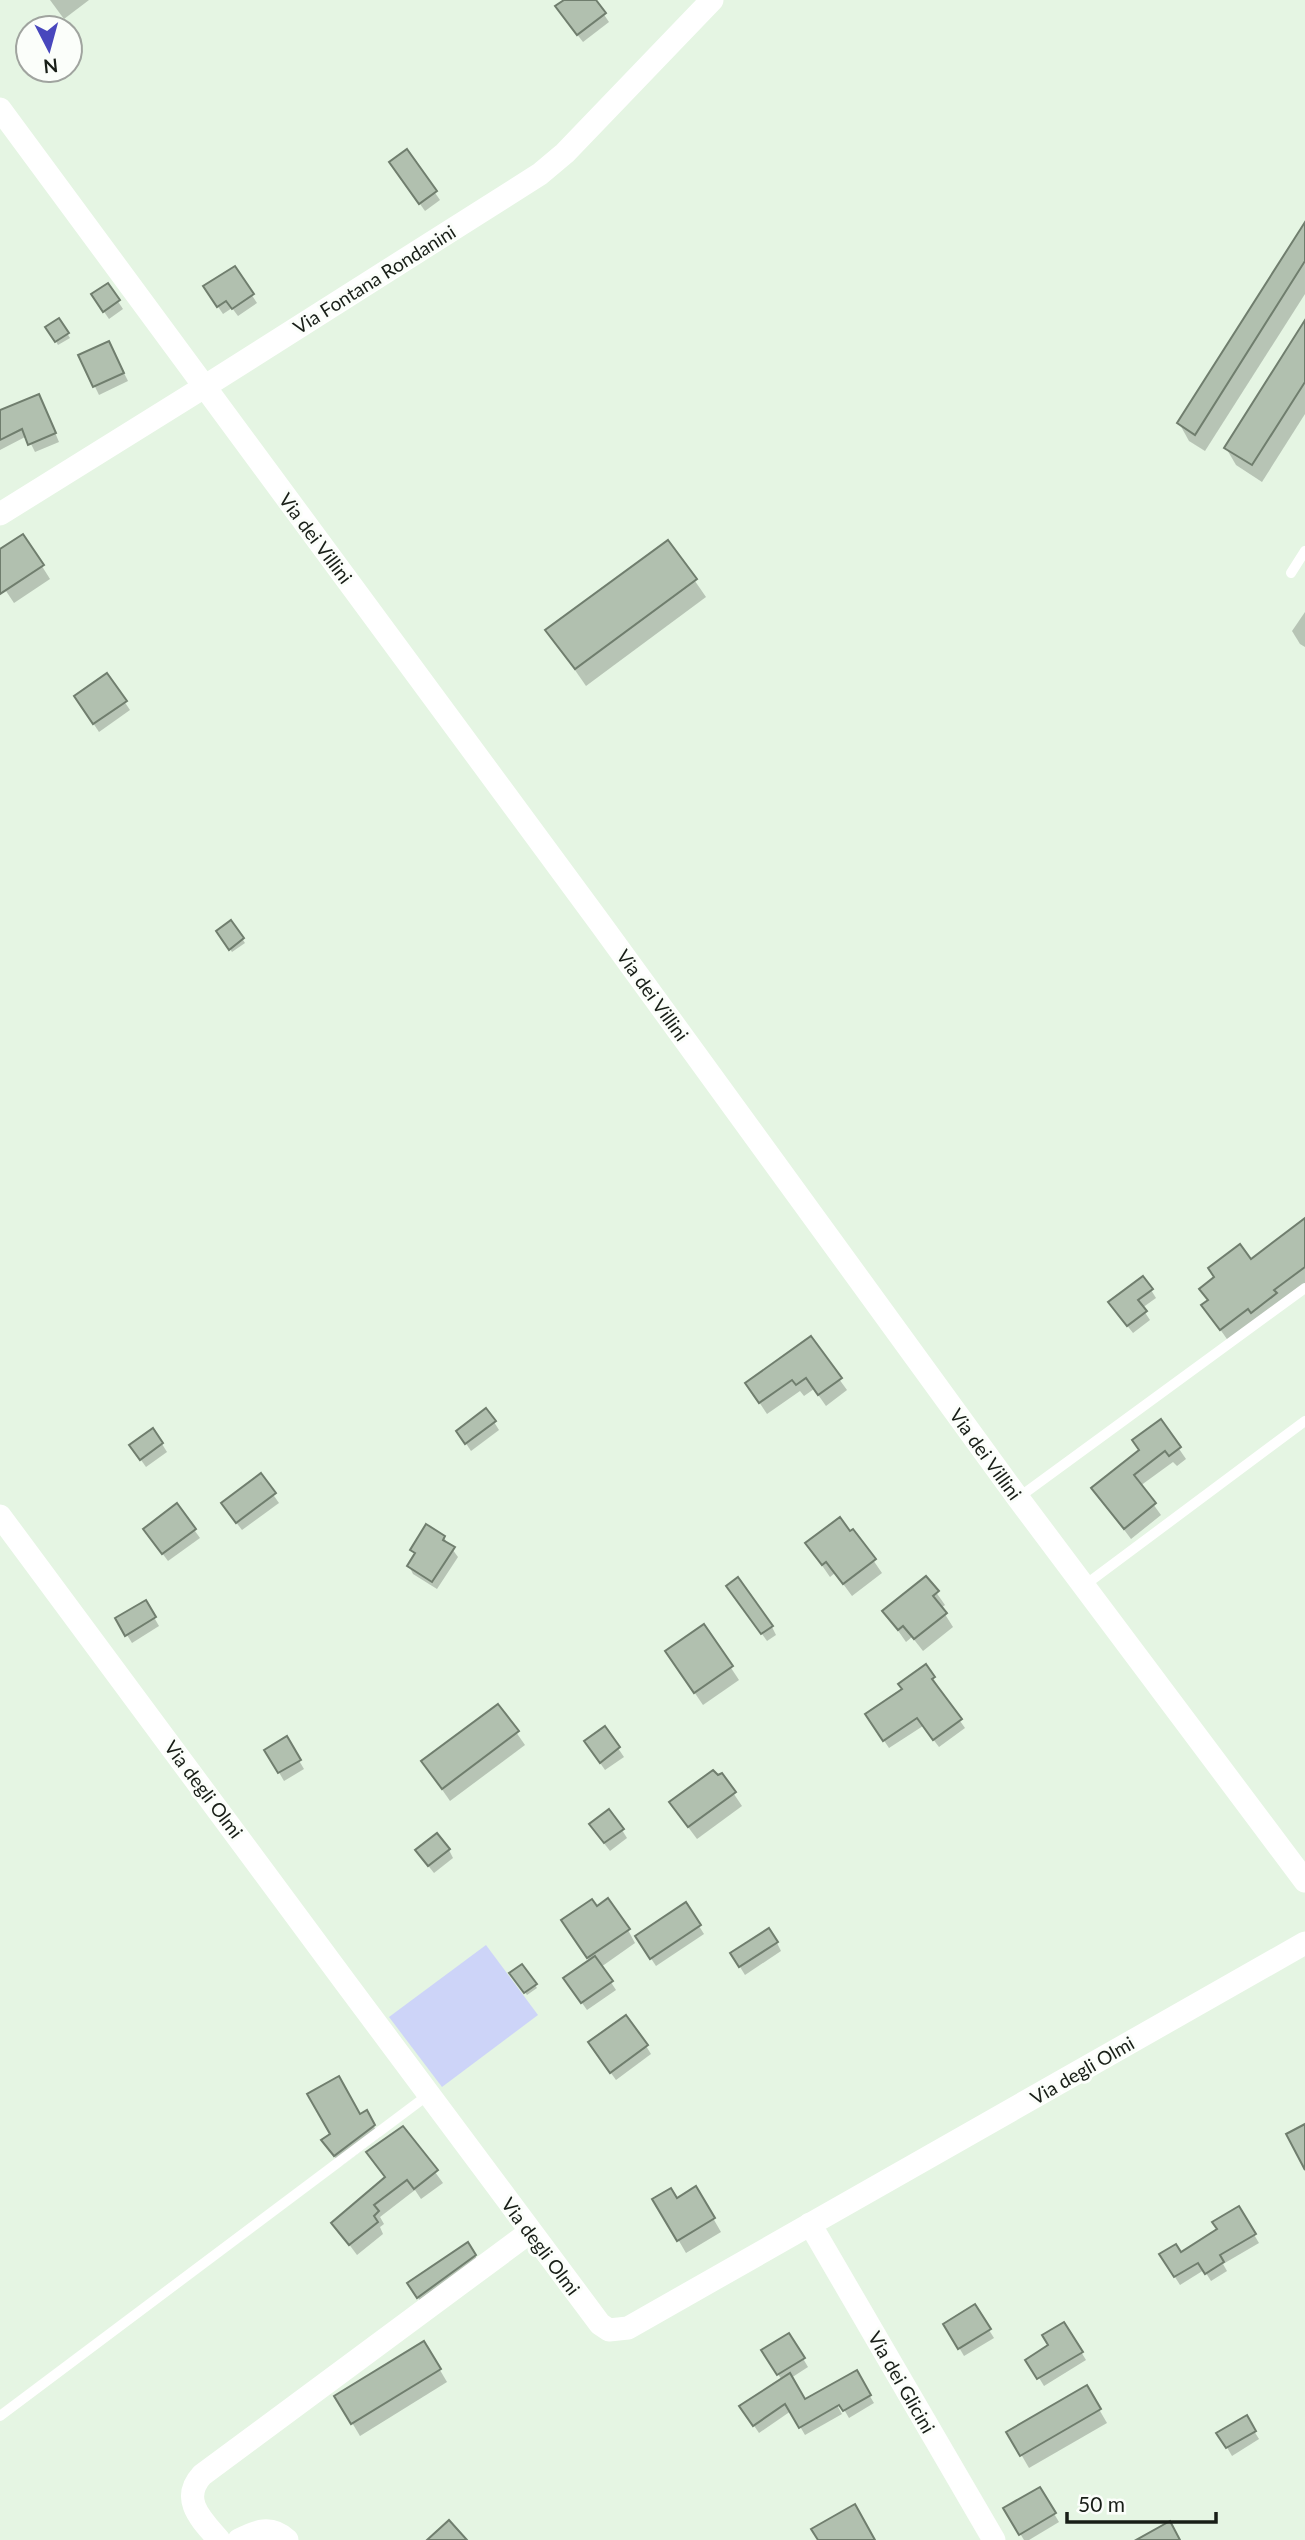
<svg xmlns="http://www.w3.org/2000/svg" width="1305" height="2540" font-family="Lato,sans-serif">
<style>
.green{fill:#cdd4f8}
.shadow{fill:#0003}
.building{fill:#b1c0af;stroke:#707e6e;stroke-width:2}
.lines{fill:none;stroke-linecap:round;stroke-linejoin:round}
.lane{stroke:#fff;stroke-width:10}
.street{stroke:#fff;stroke-width:23}
.labels{text-anchor:middle;dominant-baseline:central;stroke-width:6;stroke-linejoin:round;paint-order:stroke}
.street-label{font-size:19px;fill:#181e17;stroke:#fbfefa}
</style>
<rect width="100%" height="100%" fill="#e5f5e3"/>
<polygon class="green" points="486,1945 538,2015 442,2087 389,2017"/>
<g class="shadow">
<polygon points="50,0 89,0 64,19"/>
<polygon points="567,0 594,0 609,22 583,42 562,15"/>
<polygon points="406,151 440,200 425,211 396,170"/>
<polygon points="1305,225 1305,294 1205,451 1189,441 1179,423"/>
<polygon points="234,268 257,303 238,316 232,308 223,314 210,295"/>
<polygon points="107,285 123,309 109,319 98,303"/>
<polygon points="59,320 70,338 58,345 48,327"/>
<polygon points="1305,323 1305,414 1262,482 1236,465 1226,448"/>
<polygon points="113,351 128,381 99,395 80,356"/>
<polygon points="43,404 59,442 35,452 27,436 0,450 0,412"/>
<polygon points="23,536 50,579 14,603 6,591 3,593 0,589 0,551"/>
<polygon points="668,542 706,597 586,686 548,631"/>
<polygon points="1305,612 1305,647 1300,644 1292,631"/>
<polygon points="107,676 130,710 99,732 81,705"/>
<polygon points="231,922 245,943 232,952 218,931"/>
<polygon points="1305,1220 1305,1285 1229,1342 1203,1305 1209,1301 1202,1289 1251,1261"/>
<polygon points="1151,1290 1156,1298 1142,1308 1150,1320 1133,1333 1115,1310"/>
<polygon points="810,1339 847,1390 826,1406 814,1389 804,1396 800,1391 767,1414 747,1384"/>
<polygon points="1160,1421 1186,1459 1177,1466 1173,1462 1140,1486 1161,1515 1131,1539 1093,1488 1140,1451"/>
<polygon points="494,1422 499,1430 471,1451 463,1439"/>
<polygon points="162,1444 167,1452 146,1467 136,1453"/>
<polygon points="260,1476 279,1503 242,1530 228,1512"/>
<polygon points="177,1506 200,1538 168,1561 150,1537"/>
<polygon points="853,1531 882,1573 852,1596 835,1573 830,1577 807,1544"/>
<polygon points="444,1538 458,1557 437,1589 413,1574 409,1566 415,1555 412,1550"/>
<polygon points="926,1578 945,1605 941,1608 953,1627 923,1651 912,1637 906,1642 885,1612"/>
<polygon points="733,1594 772,1627 776,1635 767,1641"/>
<polygon points="145,1602 159,1626 132,1643 117,1619"/>
<polygon points="704,1627 739,1680 703,1705 675,1664"/>
<polygon points="933,1678 938,1686 936,1687 965,1728 939,1747 923,1726 889,1748 872,1723"/>
<polygon points="498,1706 525,1745 450,1801 423,1762"/>
<polygon points="605,1729 624,1757 605,1770 591,1750"/>
<polygon points="286,1739 304,1769 284,1781 266,1750"/>
<polygon points="721,1775 742,1806 697,1839 679,1815"/>
<polygon points="622,1830 627,1838 610,1851 596,1833"/>
<polygon points="449,1850 453,1858 434,1873 422,1858"/>
<polygon points="686,1905 704,1934 656,1966 642,1945"/>
<polygon points="597,1908 628,1930 635,1943 601,1967 616,1990 587,2010 570,1986 590,1962 571,1934"/>
<polygon points="777,1943 781,1951 745,1975 732,1954"/>
<polygon points="522,1966 537,1988 527,1995 514,1977"/>
<polygon points="646,2046 651,2054 616,2080 595,2051"/>
<polygon points="366,2113 380,2137 341,2166 324,2141"/>
<polygon points="403,2128 443,2183 421,2199 415,2190 380,2217 384,2224 380,2227 383,2234 357,2255 333,2223 386,2179 368,2152"/>
<polygon points="696,2189 721,2232 686,2253 655,2200 676,2201"/>
<polygon points="1238,2208 1259,2243 1223,2264 1227,2271 1211,2281 1204,2270 1180,2285 1166,2263 1219,2230"/>
<polygon points="475,2255 479,2264 423,2305 414,2292"/>
<polygon points="974,2306 994,2338 964,2356 945,2324"/>
<polygon points="1064,2324 1086,2360 1044,2386 1028,2360 1051,2346"/>
<polygon points="789,2335 808,2367 791,2378 805,2402 856,2373 874,2403 849,2418 836,2396 833,2398 842,2414 805,2435 791,2411 759,2433 746,2414 781,2379 764,2350"/>
<polygon points="424,2343 447,2382 360,2436 336,2396"/>
<polygon points="1086,2387 1107,2423 1029,2468 1008,2432"/>
<polygon points="1246,2418 1259,2439 1232,2456 1219,2434"/>
<polygon points="1039,2489 1059,2522 1029,2540 1024,2540 1005,2509"/>
</g>
<g class="building">
<polygon points="564,0 596,0 606,13 577,35 555,6"/>
<polygon points="407,149 437,191 419,204 389,162"/>
<polygon points="1305,222 1305,261 1195,435 1177,423"/>
<polygon points="235,266 254,294 232,309 226,301 217,307 203,286"/>
<polygon points="108,283 120,300 103,312 91,294"/>
<polygon points="59,318 69,333 55,342 45,327"/>
<polygon points="1305,320 1305,382 1252,465 1224,448"/>
<polygon points="109,341 124,373 93,387 78,355"/>
<polygon points="39,394 56,433 28,445 22,429 0,440 0,410"/>
<polygon points="23,534 44,565 0,594 0,549"/>
<polygon points="668,540 697,579 575,669 545,630"/>
<polygon points="107,673 127,701 93,724 74,696"/>
<polygon points="231,920 244,938 229,950 216,931"/>
<polygon points="1305,1218 1305,1267 1274,1290 1277,1293 1251,1313 1248,1309 1220,1330 1201,1305 1208,1300 1199,1289 1214,1277 1208,1268 1240,1244 1251,1259"/>
<polygon points="1143,1276 1153,1289 1138,1300 1147,1311 1127,1326 1108,1302"/>
<polygon points="811,1336 842,1378 818,1395 806,1378 796,1385 792,1380 759,1403 745,1383"/>
<polygon points="486,1408 496,1421 465,1444 456,1431"/>
<polygon points="1161,1419 1181,1447 1169,1456 1165,1451 1134,1475 1156,1503 1124,1529 1091,1488 1139,1450 1132,1440"/>
<polygon points="153,1428 163,1443 140,1460 129,1445"/>
<polygon points="261,1473 276,1493 236,1523 221,1503"/>
<polygon points="177,1503 196,1529 162,1554 143,1529"/>
<polygon points="840,1517 850,1531 853,1529 876,1559 843,1584 826,1562 822,1565 805,1543"/>
<polygon points="426,1524 445,1536 443,1540 455,1547 432,1582 407,1566 415,1553 410,1550"/>
<polygon points="926,1576 939,1591 933,1596 947,1613 914,1639 903,1626 898,1630 882,1611"/>
<polygon points="738,1577 773,1626 761,1634 726,1586"/>
<polygon points="146,1600 156,1617 125,1636 115,1618"/>
<polygon points="704,1624 733,1666 694,1693 665,1651"/>
<polygon points="926,1664 935,1677 932,1679 962,1719 933,1740 917,1718 883,1741 865,1714 902,1689 898,1684"/>
<polygon points="498,1704 519,1731 442,1789 421,1761"/>
<polygon points="605,1726 620,1747 600,1763 584,1741"/>
<polygon points="287,1736 301,1760 278,1773 264,1750"/>
<polygon points="713,1770 718,1775 722,1773 736,1792 688,1827 669,1802"/>
<polygon points="609,1809 624,1829 604,1843 589,1824"/>
<polygon points="437,1833 450,1849 428,1866 415,1850"/>
<polygon points="608,1898 630,1929 587,1958 561,1920 592,1899 597,1906"/>
<polygon points="686,1902 701,1925 650,1959 635,1936"/>
<polygon points="769,1928 778,1942 739,1967 730,1953"/>
<polygon points="595,1956 613,1981 581,2003 563,1978"/>
<polygon points="522,1964 537,1984 524,1993 509,1973"/>
<polygon points="626,2015 648,2045 610,2073 588,2042"/>
<polygon points="339,2076 360,2114 367,2110 375,2125 334,2156 321,2140 330,2134 307,2094"/>
<polygon points="1305,2124 1305,2170 1286,2134"/>
<polygon points="403,2126 438,2170 414,2189 407,2180 374,2205 379,2211 374,2216 378,2222 349,2245 331,2223 385,2177 366,2152"/>
<polygon points="696,2186 715,2218 677,2241 652,2199 671,2188 677,2198"/>
<polygon points="1239,2206 1256,2234 1220,2255 1224,2262 1205,2274 1198,2263 1174,2277 1159,2254 1176,2244 1181,2252 1217,2229 1212,2222"/>
<polygon points="468,2242 476,2255 417,2298 407,2283"/>
<polygon points="975,2304 991,2329 958,2349 943,2324"/>
<polygon points="1064,2322 1083,2352 1037,2379 1025,2360 1048,2345 1042,2335"/>
<polygon points="789,2333 805,2358 777,2375 761,2350"/>
<polygon points="424,2341 441,2369 351,2424 334,2396"/>
<polygon points="857,2370 871,2395 843,2411 839,2405 799,2428 785,2404 753,2426 739,2406 790,2373 805,2399"/>
<polygon points="1087,2385 1101,2409 1020,2456 1006,2432"/>
<polygon points="1247,2415 1256,2431 1226,2448 1216,2433"/>
<polygon points="1040,2487 1056,2513 1019,2535 1003,2508"/>
<polygon points="855,2504 875,2540 818,2540 811,2529"/>
<polygon points="449,2520 467,2540 427,2540"/>
<polygon points="1170,2521 1180,2540 1136,2540"/>
</g>
<g class="lines">
<g class="lane">
<polyline points="1291,573 1305,551"/>
<polyline points="1018,1498 1305,1288"/>
<polyline points="1085,1585 1305,1421"/>
<polyline points="0,2416 428,2095"/>
</g>
<g class="street">
<polyline points="0,109 600,923 1018,1498 1305,1881"/>
<polyline points="0,514 204,387 540,174 565,153 712,0"/>
<path d="M 0,1516 C 201,1785 398,2056 600,2324 L 609,2330 L 628,2328 L 1305,1943"/>
<polyline points="810,2224 994,2540"/>
<path d="M 219,2540 C 203,2521 179,2500 202,2475 L 530,2232"/>
<path d="M 239,2540 C 256,2531 271,2525 287,2540"/>
</g>
</g>
<g class="labels">
<g class="street-label">
<text transform="translate(374 279) rotate(-32)">Via Fontana Rondanini</text>
<text transform="translate(316 538) rotate(53)">Via dei Villini</text>
<text transform="translate(653 995) rotate(54)">Via dei Villini</text>
<text transform="translate(986 1454) rotate(54)">Via dei Villini</text>
<text transform="translate(204 1789) rotate(53)">Via degli Olmi</text>
<text transform="translate(1082 2070) rotate(-30)">Via degli Olmi</text>
<text transform="translate(541 2246) rotate(53)">Via degli Olmi</text>
<text transform="translate(902 2382) rotate(60)">Via dei Glicini</text>
</g>
</g>
<g transform="translate(49 49) rotate(174)"><circle r="33" fill="#fbfefa" stroke="#a0a49f" stroke-width="2"/>
<path d="M0-5L12 26L0 18L-12 26Z" fill="#4847bd"/>
<text y="-10" font-size="19" font-weight="bold" text-anchor="middle" fill="#181e17">N</text>
</g>
<path d="M1067 2512v10h149v-10" fill="none" stroke="#181e17" stroke-width="3.5"/>
<text x="1078" y="2512" font-size="21" fill="#181e17" stroke="#fbfefa" stroke-width="5" paint-order="stroke">50 m</text>
</svg>
